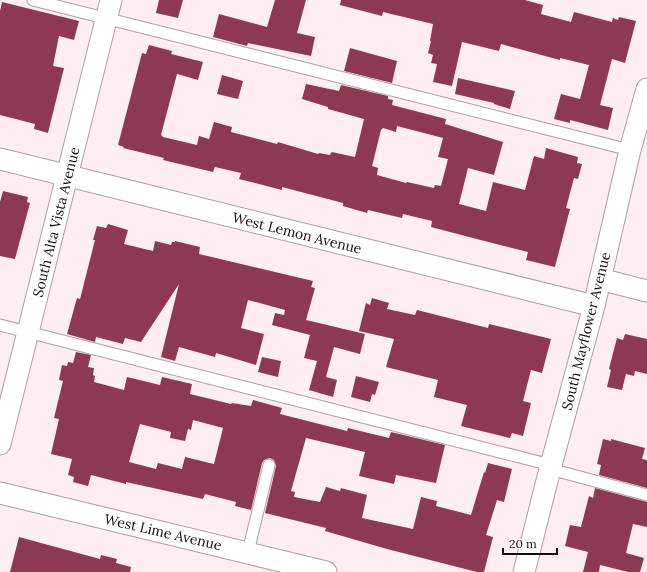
<svg xmlns="http://www.w3.org/2000/svg" width="647" height="572" font-family="Lora,serif">
<style>
.building{fill:#8d3952;fill-rule:evenodd}
.lines{fill:none;stroke-linecap:round;stroke-linejoin:round}
.service-casing{stroke:#af9da1;stroke-width:13}
.minor-casing{stroke:#af9da1;stroke-width:23}
.service{stroke:#fff;stroke-width:11}
.minor{stroke:#fff;stroke-width:21}
.labels{text-anchor:middle;dominant-baseline:central;stroke-width:4;stroke-linejoin:round;paint-order:stroke}
.street-label{font-size:14px;fill:#120b0d;stroke:#fff}
</style>
<rect width="100%" height="100%" fill="#feeef1"/>
<g class="building">
<polygon points="159,0 183,0 178,18 156,13"/>
<polygon points="275,0 306,0 297,33 315,37 311,56 248,43 247,46 213,37 219,14 267,27"/>
<polygon points="341,0 525,0 543,5 541,14 571,22 574,12 612,22 613,18 618,20 619,17 636,21 625,63 612,59 600,105 613,108 608,130 570,120 570,123 554,119 561,94 580,99 589,65 560,58 560,60 501,44 499,51 462,42 452,86 433,82 437,64 431,63 433,55 428,53 431,41 430,41 433,24 383,12 382,16 340,5"/>
<polygon points="2,2 79,21 74,40 59,36 53,66 64,68 48,133 34,129 35,124 0,115 0,11"/>
<path d="M 149,45 L 172,51 L 171,54 L 203,62 L 198,80 L 177,74 L 161,135 L 163,137 L 197,145 L 199,136 L 209,139 L 214,122 L 232,127 L 231,132 L 277,144 L 278,142 L 318,154 L 319,153 L 330,155 L 331,153 L 332,152 L 355,157 L 364,119 L 328,109 L 328,107 L 302,99 L 306,84 L 339,91 L 341,85 L 388,96 L 388,99 L 393,100 L 392,105 L 446,119 L 445,124 L 503,142 L 494,175 L 468,168 L 459,204 L 486,211 L 493,182 L 525,190 L 534,156 L 544,159 L 546,148 L 578,157 L 577,163 L 582,164 L 578,179 L 574,178 L 566,208 L 570,209 L 555,267 L 526,260 L 528,252 L 469,237 L 431,227 L 432,221 L 403,214 L 402,218 L 368,210 L 367,213 L 343,206 L 343,203 L 282,187 L 282,190 L 239,179 L 241,173 L 215,167 L 213,172 L 163,160 L 164,158 L 123,148 L 124,147 L 118,145 L 142,53 L 146,54 ZM 397,126 L 443,138 L 438,157 L 448,159 L 441,186 L 435,185 L 434,188 L 407,182 L 406,183 L 377,175 L 378,168 L 372,166 L 381,130 L 383,128 L 396,132 Z"/>
<polygon points="350,48 397,61 392,83 344,71"/>
<polygon points="222,75 243,81 238,99 217,94"/>
<polygon points="458,78 515,91 510,109 494,104 494,103 455,94"/>
<polygon points="3,191 28,197 27,202 30,203 15,259 0,256 0,202"/>
<polygon points="108,224 128,230 124,244 153,251 155,241 171,245 172,242 175,242 175,241 200,247 199,254 313,281 311,287 315,288 306,320 365,334 360,354 334,347 326,377 337,380 333,397 309,390 317,361 304,358 310,335 272,325 275,313 284,315 285,310 248,300 241,328 264,334 256,365 216,353 215,357 179,347 175,361 161,357 179,284 141,342 125,338 123,344 96,337 95,342 67,334 77,298 80,299 95,240 93,240 97,226 106,228"/>
<polygon points="372,298 389,303 387,309 415,315 417,310 488,328 489,324 551,339 542,373 531,370 523,401 531,403 523,436 512,433 510,438 461,426 467,405 434,397 438,380 386,367 394,339 359,331 366,303 370,305"/>
<polygon points="625,334 647,339 647,374 635,371 634,376 626,374 622,390 607,387 611,370 609,369 611,361 617,338 623,340"/>
<path d="M 76,352 L 91,355 L 88,367 L 94,368 L 93,375 L 95,376 L 94,382 L 124,390 L 127,377 L 160,385 L 162,377 L 192,384 L 190,394 L 231,404 L 232,403 L 251,406 L 253,400 L 282,408 L 280,414 L 347,431 L 348,428 L 389,438 L 391,432 L 445,445 L 436,483 L 396,475 L 394,484 L 359,476 L 365,452 L 306,438 L 291,491 L 295,492 L 294,497 L 320,502 L 326,487 L 340,491 L 341,488 L 367,495 L 362,518 L 413,529 L 421,497 L 437,501 L 436,506 L 471,515 L 484,472 L 485,473 L 488,463 L 512,469 L 504,502 L 497,500 L 486,535 L 493,537 L 484,572 L 477,572 L 387,549 L 325,531 L 326,528 L 265,513 L 276,466 L 274,460 L 270,458 L 264,460 L 262,463 L 251,510 L 235,506 L 236,502 L 205,494 L 203,499 L 126,482 L 126,484 L 91,475 L 88,486 L 73,482 L 74,477 L 68,475 L 72,459 L 51,454 L 59,419 L 54,418 L 63,381 L 59,380 L 62,365 L 67,366 L 68,362 L 73,363 ZM 193,420 L 223,428 L 214,464 L 185,457 L 182,469 L 158,463 L 156,469 L 129,462 L 140,424 L 171,432 L 170,438 L 185,441 L 188,429 L 191,430 Z"/>
<polygon points="262,357 281,361 278,377 258,372"/>
<polygon points="356,376 379,382 375,395 372,394 370,402 351,397"/>
<polygon points="603,439 611,441 611,439 645,448 642,459 647,460 647,488 599,475 601,465 597,464"/>
<polygon points="595,488 647,502 647,527 633,524 626,553 644,558 640,572 628,572 600,565 599,572 583,572 588,552 565,546 570,525 581,527 589,496 593,498"/>
<polygon points="19,537 100,559 101,555 117,559 116,563 131,567 130,572 10,572"/>
</g>
<g class="lines">
<g class="service-casing">
<g id="service">
<polyline points="33,0 630,150"/>
<polyline points="0,325 551,465"/>
<polyline points="550,469 647,495"/>
<polyline points="248,552 269,465"/>
</g>
</g>
<g class="minor-casing">
<g id="minor">
<polyline points="0,159 594,306"/>
<polyline points="600,279 647,291"/>
<polyline points="0,444 111,0"/>
<polyline points="0,493 326,572"/>
<polyline points="524,572 550,469 594,306 630,150 647,89"/>
</g>
</g>
<use href="#service" class="service"/>
<use href="#minor" class="minor"/>
</g>
<g class="labels">
<g class="street-label">
<text transform="translate(56 222) rotate(-76)">South Alta Vista Avenue</text>
<text transform="translate(297 233) rotate(14)">West Lemon Avenue</text>
<text transform="translate(586 331) rotate(-76)">South Mayflower Avenue</text>
<text transform="translate(163 532) rotate(13)">West Lime Avenue</text>
</g>
</g>
<path d="M503 548v6h54v-6" fill="none" stroke="#120b0d" stroke-width="2"/>
<text x="509" y="548" font-size="12" fill="#120b0d" stroke="#ffffff" stroke-width="3" paint-order="stroke">20 m</text>
</svg>
